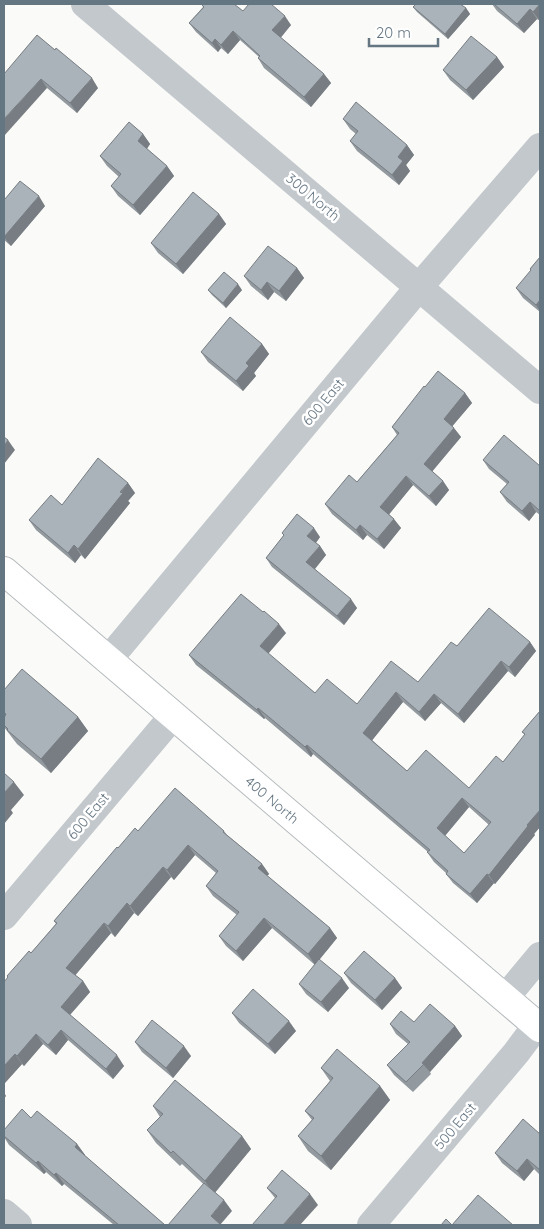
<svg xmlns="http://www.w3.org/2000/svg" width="544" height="1229" font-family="Quicksand,sans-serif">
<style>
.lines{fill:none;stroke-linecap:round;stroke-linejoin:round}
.major-casing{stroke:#b5babe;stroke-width:30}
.minor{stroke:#c3c8cc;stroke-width:28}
.major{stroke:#fff;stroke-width:28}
.wall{fill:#929a9f;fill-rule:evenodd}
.shaded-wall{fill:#777d82}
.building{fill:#aab3b9;stroke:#777d82;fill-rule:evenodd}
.labels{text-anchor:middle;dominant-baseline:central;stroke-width:5;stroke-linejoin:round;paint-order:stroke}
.street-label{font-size:14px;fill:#657683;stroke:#fff}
</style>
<rect width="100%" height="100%" fill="#fafaf8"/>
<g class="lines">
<g class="major-casing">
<polyline id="major" points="4,571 540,1028"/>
</g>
<g class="minor">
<polyline points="85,4 540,390"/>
<polyline points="108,660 419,287 540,147"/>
<polyline points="4,916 173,716"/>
<polyline points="505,998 540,956"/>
<polyline points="4,1213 18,1225"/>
<polyline points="371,1225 516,1053 537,1025"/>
</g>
<use href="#major" class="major"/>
</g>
<g class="wall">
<polygon points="492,4 540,4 540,21 537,19 524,33 497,11"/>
<polygon points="202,5 243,11 291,25 280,37 324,74 331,83 311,107 264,68 258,58 259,57 240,40 228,54 221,48 218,52 196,32 189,23 203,7"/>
<polygon points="413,7 466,8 470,14 448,39 417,12"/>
<polygon points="497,57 504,67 473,100 450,80 443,70"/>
<polygon points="4,74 98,88 77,113 47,88"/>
<polygon points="343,119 407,145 414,155 406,165 410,171 399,185 357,151 350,141 356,134 350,129"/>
<polygon points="143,134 150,144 147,149 167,166 174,176 140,215 118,196 111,186 119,177 107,166 100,156"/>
<polygon points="4,197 5,199 45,206 11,246 4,240"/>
<polygon points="219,214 226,224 183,274 158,253 151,243"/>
<polygon points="540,257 540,312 523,298 516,288 531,271 530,269"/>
<polygon points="297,268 304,278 286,301 274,292 268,300 251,286 244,276"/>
<polygon points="208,290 242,290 226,308 212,295"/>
<polygon points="262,344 269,354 254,373 256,376 243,391 208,362 201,352"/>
<polygon points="425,387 465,393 472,403 452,426 461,437 432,471 443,481 449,490 436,506 413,485 389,514 401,528 384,549 367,535 363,540 332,514 325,504 357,482 397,435 392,427"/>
<polygon points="483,460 540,466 540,515 536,512 529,521 507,502 500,492 507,484 489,469"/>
<polygon points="128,483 135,493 128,501 130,503 85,559 81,555 75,563 36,530 29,520 62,505"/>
<polygon points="282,533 320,537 316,543 320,546 326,555 315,569 357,608 344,625 272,567 266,558 284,536"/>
<path d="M 286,633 L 268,654 L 315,693 L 357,704 L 418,682 L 457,646 L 530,642 L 536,651 L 515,677 L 508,671 L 464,723 L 441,703 L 425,721 L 403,702 L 372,740 L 407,771 L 469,788 L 503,762 L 525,735 L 522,732 L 540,711 L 540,827 L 534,834 L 535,835 L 495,884 L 494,883 L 477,903 L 453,883 L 446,874 L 446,873 L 434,862 L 427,852 L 428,852 L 313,754 L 311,757 L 265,718 L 264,719 L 196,665 L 189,655 ZM 469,807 L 489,825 L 464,853 L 445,836 Z"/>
<polygon points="4,690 78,717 88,731 51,773 17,744 4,727"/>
<polygon points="138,831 224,831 227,835 262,864 269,874 267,876 330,928 337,938 315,965 272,928 243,961 226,946 219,936 237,915 213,896 206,886 216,873 195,855 174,880 171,877 138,916 134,913 115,937 111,933 75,975 83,981 90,992 70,1015 124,1066 113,1079 68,1040 56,1055 43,1044 24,1066 22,1064 4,1084 4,983 31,953 56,924 54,921 118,848"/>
<polygon points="344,973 395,978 402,988 382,1010 351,983"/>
<polygon points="299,984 349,988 328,1012 306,994"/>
<polygon points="232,1013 296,1031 275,1054 239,1023"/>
<polygon points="414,1022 455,1026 462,1036 430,1072 431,1074 413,1092 394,1075 387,1065 408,1044 396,1034 390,1024"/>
<polygon points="135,1042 191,1056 173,1078 142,1052"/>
<polygon points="321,1068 380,1086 390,1100 331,1170 308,1151 298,1136 312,1120 305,1111 330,1081"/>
<polygon points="153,1106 242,1136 251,1149 215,1192 232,1211 182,1164 180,1166 156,1143 147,1130 160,1117"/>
<polygon points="31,1118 77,1144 85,1155 85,1156 165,1225 114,1225 64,1184 62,1186 46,1172 44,1174 9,1145 4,1137 4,1130"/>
<polygon points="540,1134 540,1175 534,1169 524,1181 502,1163 495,1153"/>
<polygon points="267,1188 318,1205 275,1198"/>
</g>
<g class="shaded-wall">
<polygon points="540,4 540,21 533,12"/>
<polygon points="466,8 470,14 448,39 445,34"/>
<polygon points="530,9 537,19 524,33 517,24"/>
<polygon points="285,16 291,25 279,40 272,30"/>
<polygon points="233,31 240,40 228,54 221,45"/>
<polygon points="215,39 221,48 218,52 212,43"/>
<polygon points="497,57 504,67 473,100 466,90"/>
<polygon points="324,74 331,83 311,107 304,97"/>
<polygon points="92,78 98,88 77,113 70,103"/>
<polygon points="41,79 47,88 4,136 4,119"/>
<polygon points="143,134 150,144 145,151 138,141"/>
<polygon points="407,145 414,155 406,165 410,171 399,185 392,175 398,157"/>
<polygon points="167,166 174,176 140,215 133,205"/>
<polygon points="39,196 45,206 11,246 4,237"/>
<polygon points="219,214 226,224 183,274 176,264"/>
<polygon points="297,268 304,278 286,301 279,291"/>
<polygon points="267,282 274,292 268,300 261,290"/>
<polygon points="238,284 242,290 226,308 223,303"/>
<polygon points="540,300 540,311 536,305"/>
<polygon points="262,344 269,354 254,373 256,376 243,391 236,381 246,363"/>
<polygon points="465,393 472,403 450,429 444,419"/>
<polygon points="454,428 461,437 431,473 424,464"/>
<polygon points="8,440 15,450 4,464 4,446"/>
<polygon points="406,476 413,485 387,517 380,507"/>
<polygon points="443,481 449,490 436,506 429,496"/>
<polygon points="128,483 135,493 128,501 130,503 85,559 78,549"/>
<polygon points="530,502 536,512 529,521 522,511"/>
<polygon points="394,519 401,528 384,549 377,539"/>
<polygon points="360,525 367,535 363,540 356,530"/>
<polygon points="314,528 320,537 314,545 307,536"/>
<polygon points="74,545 81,555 75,563 68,553"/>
<polygon points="320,546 326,555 313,571 306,562"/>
<polygon points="351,599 357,608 344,625 337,616"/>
<polygon points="279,624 286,633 266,656 260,646"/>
<polygon points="530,642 536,651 515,677 509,667"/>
<polygon points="501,661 508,671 464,723 458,714"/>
<polygon points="396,692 403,702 370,743 363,733"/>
<polygon points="434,694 441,703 425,721 419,712"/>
<polygon points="258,708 265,718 264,719 257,710"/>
<polygon points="78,717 88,731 51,773 41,759"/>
<polygon points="307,745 313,754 311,757 305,747"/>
<polygon points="14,782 24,795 11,810 13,813 4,824 4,793"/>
<polygon points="462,798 469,807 443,838 437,828"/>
<polygon points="540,810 540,827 534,834 535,835 495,884 489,875 527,825"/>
<polygon points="188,845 195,855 174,880 167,870"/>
<polygon points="262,864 269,874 265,878 258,868"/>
<polygon points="163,867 171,877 138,916 130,906"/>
<polygon points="487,874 494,883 477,903 470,894"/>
<polygon points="127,903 134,913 115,937 108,926"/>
<polygon points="264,918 272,928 243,961 236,951"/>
<polygon points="104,923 111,933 73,978 66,968"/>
<polygon points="330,928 337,938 315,965 308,954"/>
<polygon points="342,978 349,988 328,1012 321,1002"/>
<polygon points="395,978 402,988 382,1010 375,1000"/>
<polygon points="83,981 90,992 68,1017 61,1007"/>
<polygon points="289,1021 296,1031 275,1054 268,1044"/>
<polygon points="455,1026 462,1036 430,1072 422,1063"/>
<polygon points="61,1030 68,1040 56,1055 48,1045"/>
<polygon points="36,1034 43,1044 24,1066 17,1056"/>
<polygon points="184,1046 191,1056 173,1078 166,1068"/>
<polygon points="15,1054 22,1064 4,1084 4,1066"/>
<polygon points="117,1055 124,1066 113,1079 106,1069"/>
<polygon points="380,1086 390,1100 331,1170 321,1156"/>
<polygon points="4,1092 6,1096 4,1099"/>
<polygon points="242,1136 251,1149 214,1194 205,1181"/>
<polygon points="77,1144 85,1155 82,1159 75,1147"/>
<polygon points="527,1159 534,1169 524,1181 517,1171"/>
<polygon points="38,1161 46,1172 44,1174 36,1163"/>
<polygon points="56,1173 64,1184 62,1186 54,1175"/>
<polygon points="310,1194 318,1205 300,1225 283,1225"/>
<polygon points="224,1200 232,1211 220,1225 211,1216"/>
</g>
<g class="building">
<polygon points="203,4 234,4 243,11 249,4 271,4 285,16 272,30 324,74 304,97 258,58 260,56 233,31 221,45 215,39 212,43 189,23 204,7 202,5"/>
<polygon points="416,4 460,4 466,8 445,34 413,7"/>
<polygon points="494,4 540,4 533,12 530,9 517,24"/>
<polygon points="37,35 55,50 56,48 92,78 70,103 41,79 4,119 4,74"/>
<polygon points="471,36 497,57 466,90 443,70"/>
<polygon points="356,102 407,145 398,157 403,161 392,175 350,141 358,131 343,119"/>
<polygon points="129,122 143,134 138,141 167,166 133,205 111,186 121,174 100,156"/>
<polygon points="20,181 39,196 4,237 4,197 5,199"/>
<polygon points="193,192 219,214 176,264 151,243"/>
<polygon points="268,246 297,268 279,291 267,282 261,290 244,276"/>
<polygon points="540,257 540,300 536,305 516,288 531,270 530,269"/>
<polygon points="224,272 238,284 223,303 208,290"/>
<polygon points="230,317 262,344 246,363 249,366 236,381 201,352"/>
<polygon points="438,371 465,393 444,419 454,428 424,464 443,481 429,496 406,476 380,507 394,519 377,539 360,525 356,530 325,504 349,475 357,482 399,433 392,427 424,386 425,387"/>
<polygon points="504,435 540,466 540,511 530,502 522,511 500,492 509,482 483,460"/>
<polygon points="4,437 8,440 4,446"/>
<polygon points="98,458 128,483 120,492 123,493 78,549 74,545 68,553 29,520 51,495 62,505"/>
<polygon points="297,514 314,528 307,536 320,546 306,562 351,599 337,616 266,558 284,535 282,533"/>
<path d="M 241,594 L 263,612 L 264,611 L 279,624 L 260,646 L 315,693 L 327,679 L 357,704 L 391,661 L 418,682 L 451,642 L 457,646 L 489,608 L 530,642 L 509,667 L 501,661 L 458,714 L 434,694 L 419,712 L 396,692 L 363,733 L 407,771 L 426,750 L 469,788 L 496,756 L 503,762 L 525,734 L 522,732 L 540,711 L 540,810 L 527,825 L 528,826 L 489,875 L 487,874 L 470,894 L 446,874 L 448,871 L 427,852 L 430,850 L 307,745 L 305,747 L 258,708 L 257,710 L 189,655 ZM 462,798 L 491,822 L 464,853 L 437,828 Z"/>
<polygon points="22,669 78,717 41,759 7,730 8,729 4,725 4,718 6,714 4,712 4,690"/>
<polygon points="4,773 14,782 4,793"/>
<polygon points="175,788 224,831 223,832 262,864 258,868 330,928 308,954 264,918 236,951 219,936 239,912 206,886 218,871 188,845 167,870 163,867 130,906 127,903 108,926 104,923 66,968 83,981 61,1007 117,1055 106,1069 61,1030 48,1045 36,1034 17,1056 15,1054 4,1066 4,982 8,977 7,976 29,951 31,953 57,923 54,921 117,847 118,848 135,828 138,831"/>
<polygon points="364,951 395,978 375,1000 344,973"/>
<polygon points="319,959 342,978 321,1002 299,984"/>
<polygon points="253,989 289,1021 268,1044 232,1013"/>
<polygon points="430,1004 455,1026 422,1063 424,1064 406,1082 387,1065 410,1042 390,1024 401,1011 414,1022"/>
<polygon points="152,1020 184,1046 166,1068 135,1042"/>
<polygon points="337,1049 380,1086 321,1156 298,1136 314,1118 305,1111 333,1078 321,1068"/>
<polygon points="175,1080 242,1136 205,1181 173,1151 171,1153 147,1130 163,1114 153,1106"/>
<polygon points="22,1109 31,1118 37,1111 77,1144 75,1147 165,1225 119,1225 56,1173 54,1175 38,1161 36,1163 4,1136 4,1130"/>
<polygon points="523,1119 540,1134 540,1170 527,1159 517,1171 495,1153"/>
<polygon points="282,1170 310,1194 283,1225 252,1225 277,1196 267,1188"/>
<polygon points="204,1183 224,1200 211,1216 221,1225 168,1225"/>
<polygon points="478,1195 513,1225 441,1225 446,1219 452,1225"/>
</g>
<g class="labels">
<g class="street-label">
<text transform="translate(313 197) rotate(40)">300 North</text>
<text transform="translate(323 402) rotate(-50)">600 East</text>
<text transform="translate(272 800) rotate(40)">400 North</text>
<text transform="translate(88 816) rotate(-50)">600 East</text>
<text transform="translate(455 1126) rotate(-50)">500 East</text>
</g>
</g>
<rect width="544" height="1229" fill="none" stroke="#657683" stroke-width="10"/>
<path d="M369 38v8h69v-8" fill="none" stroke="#657683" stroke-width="2.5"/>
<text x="376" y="38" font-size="15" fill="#657683" stroke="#ffffff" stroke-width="4" paint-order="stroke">20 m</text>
</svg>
